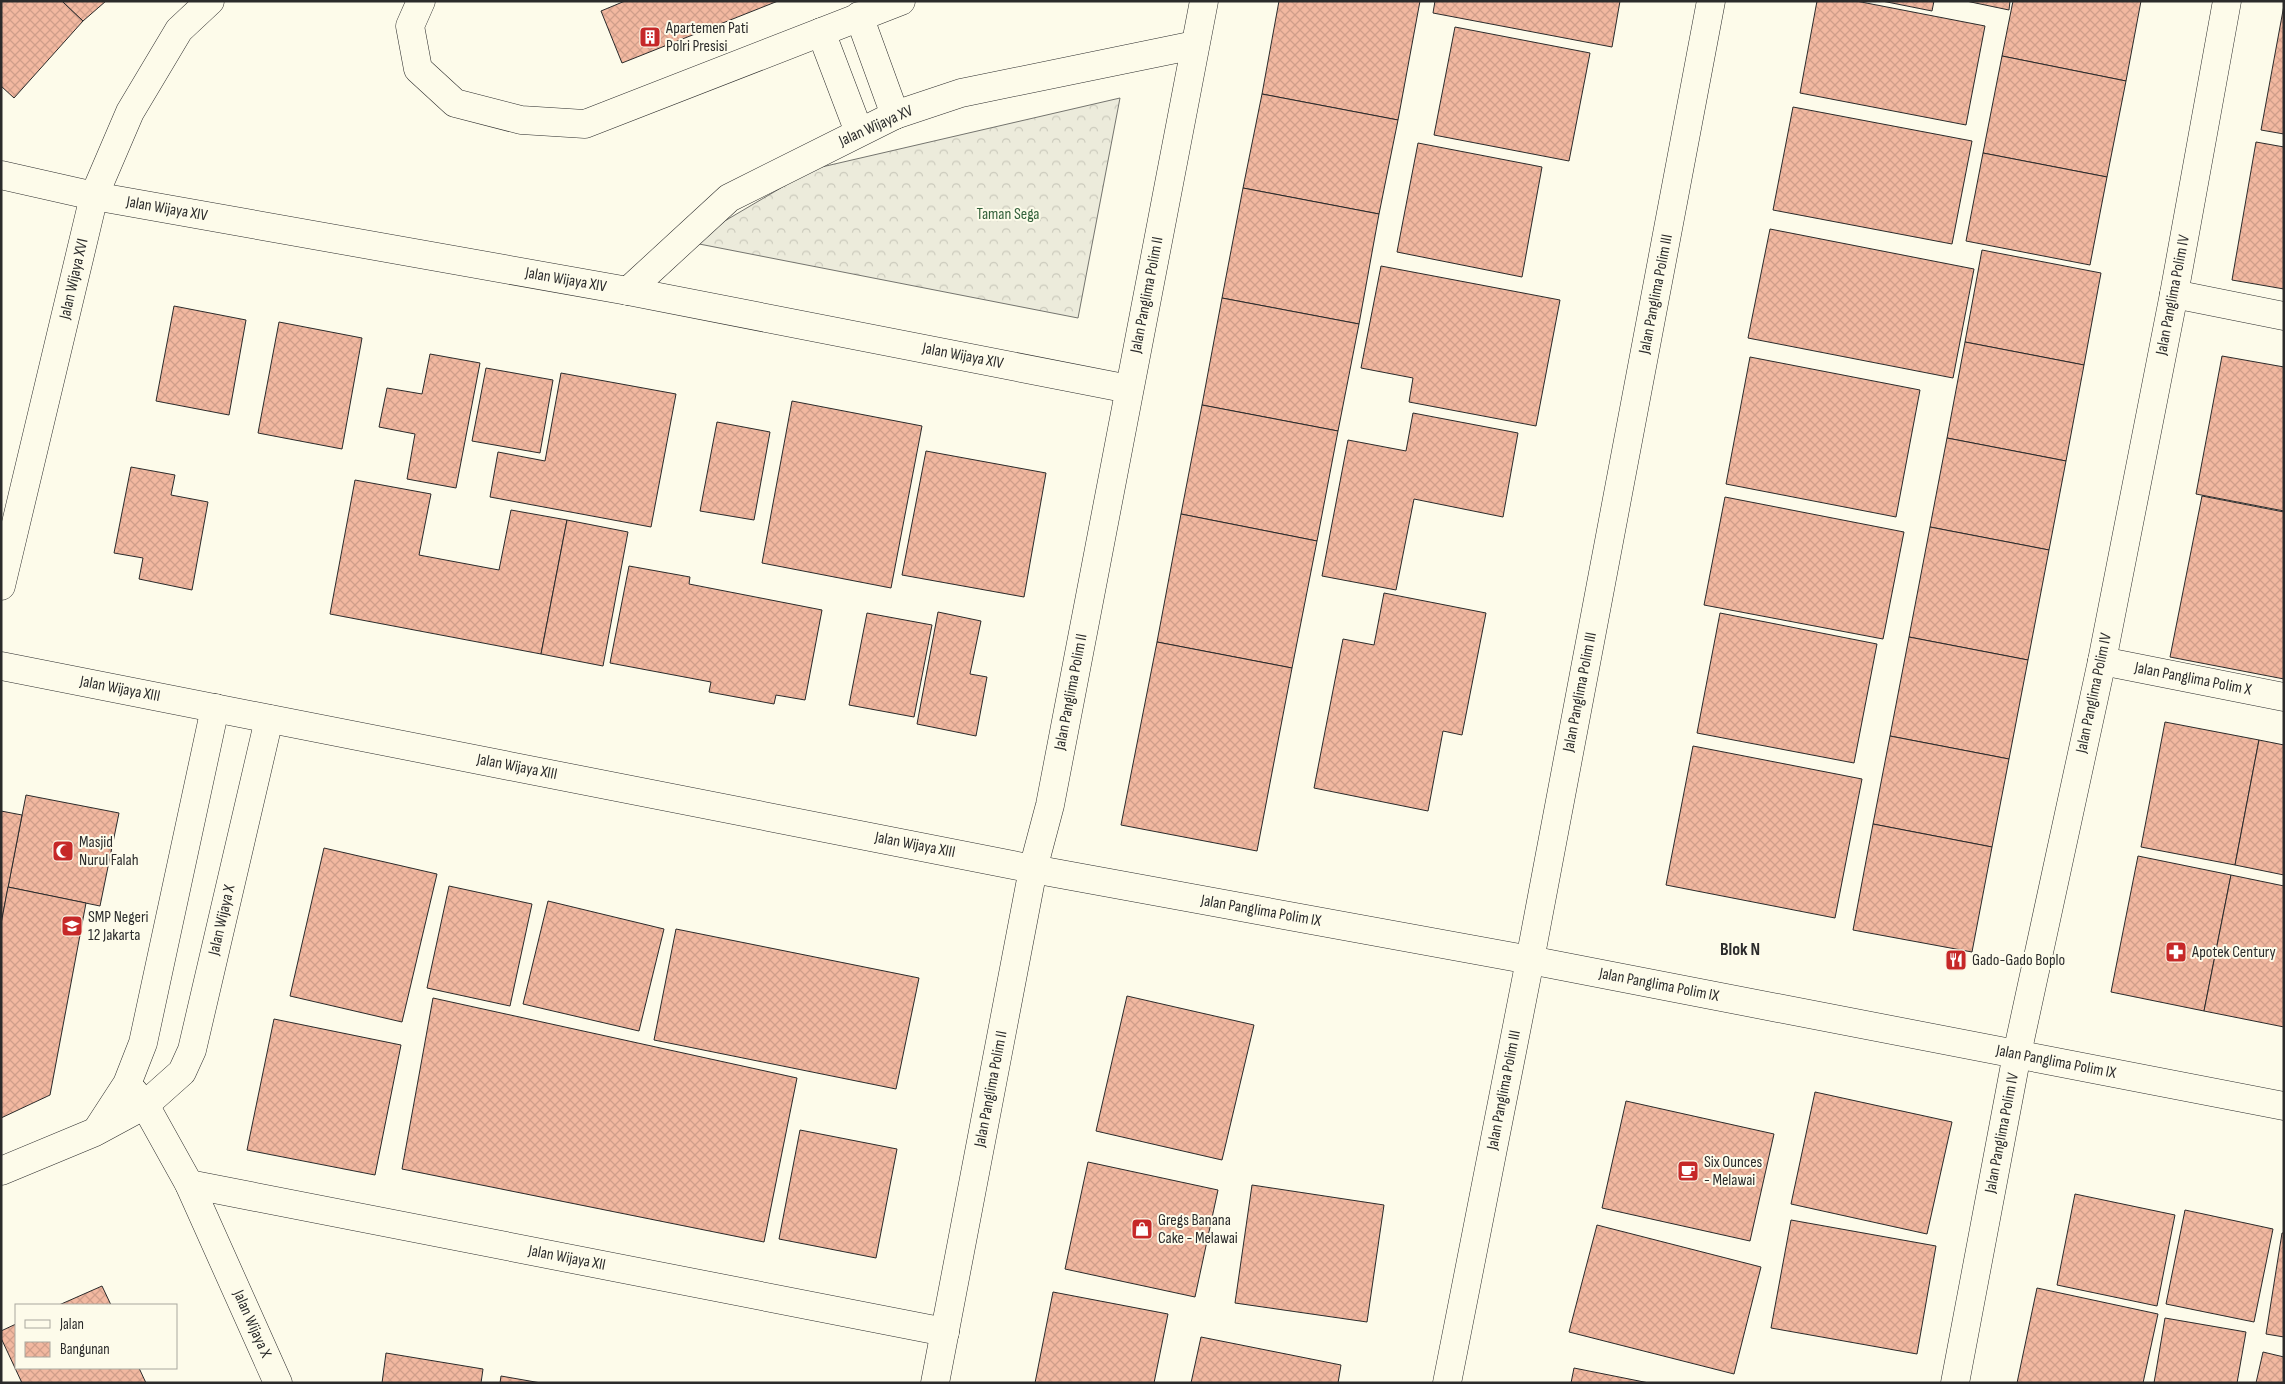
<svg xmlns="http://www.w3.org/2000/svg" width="2285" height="1384" font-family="'Sofia Sans Condensed',sans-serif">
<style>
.forest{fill:url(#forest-crowns);stroke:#74746e}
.building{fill:url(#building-cross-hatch);stroke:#2b2b2b}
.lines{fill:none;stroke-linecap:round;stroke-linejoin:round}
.minor-casing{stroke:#2b2b2b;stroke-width:29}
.minor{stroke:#fdfbea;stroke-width:28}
.labels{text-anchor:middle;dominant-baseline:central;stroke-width:4;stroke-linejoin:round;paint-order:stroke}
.poi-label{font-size:16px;fill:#2b2b2b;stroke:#fdfbea;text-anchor:start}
.street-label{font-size:16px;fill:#2b2b2b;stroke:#fdfbea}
.park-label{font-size:16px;fill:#34623c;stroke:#fdfbea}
.neighbourhood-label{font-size:18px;font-weight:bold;fill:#2b2b2b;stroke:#fdfbea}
</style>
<defs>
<pattern id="forest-crowns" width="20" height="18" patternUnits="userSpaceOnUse" patternTransform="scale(1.25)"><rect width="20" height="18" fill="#ecebdb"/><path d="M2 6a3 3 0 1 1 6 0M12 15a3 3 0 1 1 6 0" fill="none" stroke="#cbcabc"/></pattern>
<pattern id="building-cross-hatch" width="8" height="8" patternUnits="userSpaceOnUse" patternTransform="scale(1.25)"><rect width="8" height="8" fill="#f2b8a0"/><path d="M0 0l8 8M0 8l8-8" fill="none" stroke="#d09e8a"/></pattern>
</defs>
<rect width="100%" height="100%" fill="#fdfbea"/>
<polygon class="forest" points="1120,98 1078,318 689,242 813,169"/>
<g class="building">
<polygon points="1,1 62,1 83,21 14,98 1,86"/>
<polygon points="62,1 106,1 83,21"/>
<polygon points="625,1 778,1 622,63 601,11"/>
<polygon points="1279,1 1420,1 1398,120 1262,94"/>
<polygon points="1435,1 1620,1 1612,47 1433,13"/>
<polygon points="1817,1 1856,1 1985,26 1966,125 1800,93"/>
<polygon points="1882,1 1934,1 1932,11"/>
<polygon points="1966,1 2010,1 2009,10"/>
<polygon points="2013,1 2141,1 2126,81 2002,56"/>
<polygon points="2284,5 2284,134 2261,130"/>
<polygon points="1455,27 1590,53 1569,161 1434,135"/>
<polygon points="2002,56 2126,81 2107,177 1983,153"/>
<polygon points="1262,94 1398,120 1379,214 1243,188"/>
<polygon points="1793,107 1972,141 1952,244 1773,210"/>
<polygon points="2256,142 2284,147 2284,289 2232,280"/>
<polygon points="1418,143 1542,167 1522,277 1397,252"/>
<polygon points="1983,153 2107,177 2090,265 1966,241"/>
<polygon points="1243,188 1379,214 1359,324 1222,298"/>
<polygon points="1770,229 1974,269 1953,378 1748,338"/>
<polygon points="1982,250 2101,273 2084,365 1965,342"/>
<polygon points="1381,266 1560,300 1536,426 1409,402 1413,378 1361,368"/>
<polygon points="1222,298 1359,324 1338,431 1202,405"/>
<polygon points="174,306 246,320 229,415 156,401"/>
<polygon points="279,322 362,338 342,449 258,433"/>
<polygon points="1965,342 2084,365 2066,461 1947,438"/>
<polygon points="430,354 480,363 456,488 407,479 415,434 379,427 387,388 422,394"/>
<polygon points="2222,356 2284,367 2284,511 2196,494"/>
<polygon points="1750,357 1920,390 1896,517 1726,484"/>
<polygon points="486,368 553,380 540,453 472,441"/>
<polygon points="561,373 676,394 651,527 490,497 498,452 545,461"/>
<polygon points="792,401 922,426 891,588 762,563"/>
<polygon points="1202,405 1338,431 1317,541 1181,514"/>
<polygon points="1413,413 1518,433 1503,517 1414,499 1396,590 1322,576 1348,440 1406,451"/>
<polygon points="717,422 770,432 754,520 700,511"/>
<polygon points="1947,438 2066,461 2049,550 1930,527"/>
<polygon points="926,451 1046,473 1024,597 902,575"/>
<polygon points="131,467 175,475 171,495 208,502 192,590 139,579 143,558 114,553"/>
<polygon points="355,480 431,494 419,555 499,570 511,510 567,520 541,654 330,614"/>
<polygon points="2202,496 2284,512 2284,679 2170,657"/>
<polygon points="1725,497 1904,532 1883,639 1704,605"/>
<polygon points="1181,514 1317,541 1292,668 1157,642"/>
<polygon points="567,520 628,532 603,666 541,654"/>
<polygon points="1930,527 2049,550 2028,660 1909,637"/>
<polygon points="629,566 690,577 689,584 822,610 805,700 776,695 774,704 709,692 711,682 610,663"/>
<polygon points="1384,593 1486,613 1462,735 1443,731 1428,811 1314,788 1343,639 1374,645"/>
<polygon points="938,612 981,621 970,674 987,677 976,736 917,724"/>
<polygon points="867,613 932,625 914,717 849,705"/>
<polygon points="1720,613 1877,644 1854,763 1697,733"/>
<polygon points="1909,637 2028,660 2009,759 1890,736"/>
<polygon points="1157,642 1292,668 1257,851 1121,825"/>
<polygon points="2165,722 2259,740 2235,865 2141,847"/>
<polygon points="1890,736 2009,759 1992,847 1873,824"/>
<polygon points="2259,740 2284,745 2284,875 2235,865"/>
<polygon points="1693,746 1862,779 1835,918 1666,885"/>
<polygon points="26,795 119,813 100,906 8,887"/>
<polygon points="1,811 22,815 1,924"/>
<polygon points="1873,824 1992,847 1972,952 1853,930"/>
<polygon points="324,848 437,874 402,1022 290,996"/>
<polygon points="2138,856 2231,875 2204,1011 2111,992"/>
<polygon points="2231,875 2284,886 2284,1027 2204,1011"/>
<polygon points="449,886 532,904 510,1006 427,988"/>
<polygon points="8,887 86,903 50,1095 1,1118 1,924"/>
<polygon points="548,901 664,929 639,1031 523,1004"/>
<polygon points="676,929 919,978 896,1089 654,1040"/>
<polygon points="1127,996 1254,1025 1222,1160 1096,1131"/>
<polygon points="433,998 797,1078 764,1242 402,1169"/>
<polygon points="274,1019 401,1045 375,1175 247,1150"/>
<polygon points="1815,1092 1952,1122 1927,1234 1791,1204"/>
<polygon points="1626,1101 1774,1134 1750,1241 1602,1208"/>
<polygon points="800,1130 897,1149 876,1258 779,1239"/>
<polygon points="1088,1162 1218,1190 1195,1297 1065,1269"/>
<polygon points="1252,1185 1384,1205 1367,1322 1235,1303"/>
<polygon points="2075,1194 2175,1215 2157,1306 2057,1285"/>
<polygon points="2185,1210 2273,1229 2254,1322 2166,1304"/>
<polygon points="1791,1220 1936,1246 1917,1354 1771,1328"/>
<polygon points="1597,1225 1761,1267 1734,1374 1569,1332"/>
<polygon points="2282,1233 2284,1233 2284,1337 2266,1334"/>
<polygon points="102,1286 111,1305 59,1305"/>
<polygon points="2037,1288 2158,1314 2143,1383 2017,1383"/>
<polygon points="1053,1292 1168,1314 1154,1383 1035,1383"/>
<polygon points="2165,1318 2246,1332 2237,1383 2154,1383"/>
<polygon points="16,1324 16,1368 139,1368 146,1383 22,1383 1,1338 1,1331"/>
<polygon points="1201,1337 1341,1365 1338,1383 1191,1383"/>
<polygon points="2263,1352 2284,1357 2284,1383 2256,1383"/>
<polygon points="386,1353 483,1369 481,1383 382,1383"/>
<polygon points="1574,1368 1649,1383 1571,1383"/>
<polygon points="501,1376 541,1383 500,1383"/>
</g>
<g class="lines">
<g class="minor-casing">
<g id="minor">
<polyline points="421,1 410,26 418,69 455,103 521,120 585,124 901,1"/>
<polyline points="859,16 895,115"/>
<polyline points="821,32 859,132"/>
<polyline points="1,175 94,196 628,291 1129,389"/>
<polyline points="628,291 729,198 895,115 961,93 1195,45"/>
<polyline points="2174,294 2284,316"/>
<polyline points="1,586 94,196 130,112 179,30 210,1"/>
<polyline points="2102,661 2284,697"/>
<polyline points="1,666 1033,869 1530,960 2284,1106"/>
<polyline points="133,1091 145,1105 189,1184 278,1383"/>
<polyline points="99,1127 127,1084 143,1043 215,708"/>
<polyline points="1,1171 95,1132 145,1105 182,1072 192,1050 269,719"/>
<polyline points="189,1184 945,1332"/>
<polyline points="935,1383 1033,869 1050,805 1204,1"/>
<polyline points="1447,1383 1530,960 1711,1"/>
<polyline points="1955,1383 2017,1054 2102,661 2174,294 2227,1"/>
</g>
</g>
<use href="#minor" class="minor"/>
</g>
<defs>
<g id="building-square" transform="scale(1.125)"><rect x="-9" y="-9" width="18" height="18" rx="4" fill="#c62828" stroke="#fdfbea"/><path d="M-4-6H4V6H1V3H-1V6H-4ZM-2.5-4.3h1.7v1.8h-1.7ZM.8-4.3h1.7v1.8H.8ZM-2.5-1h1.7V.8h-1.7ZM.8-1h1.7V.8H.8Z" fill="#fff"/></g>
<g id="mosque-square" transform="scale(1.125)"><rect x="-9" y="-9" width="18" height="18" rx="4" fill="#c62828" stroke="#fdfbea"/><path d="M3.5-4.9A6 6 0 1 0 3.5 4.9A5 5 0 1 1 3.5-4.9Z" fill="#fff"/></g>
<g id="school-square" transform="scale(1.125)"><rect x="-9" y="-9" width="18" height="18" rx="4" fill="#c62828" stroke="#fdfbea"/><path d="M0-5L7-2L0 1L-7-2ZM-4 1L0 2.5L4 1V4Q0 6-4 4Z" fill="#fff"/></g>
<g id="pharmacy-square" transform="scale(1.125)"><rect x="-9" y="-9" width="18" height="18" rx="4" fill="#c62828" stroke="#fdfbea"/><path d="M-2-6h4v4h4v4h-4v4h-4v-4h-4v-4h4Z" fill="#fff"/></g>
<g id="restaurant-square" transform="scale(1.125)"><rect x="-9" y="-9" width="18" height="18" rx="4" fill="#c62828" stroke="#fdfbea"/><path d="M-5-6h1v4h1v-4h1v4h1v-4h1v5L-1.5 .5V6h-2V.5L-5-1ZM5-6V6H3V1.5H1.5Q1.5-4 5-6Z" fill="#fff"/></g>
<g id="cafe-square" transform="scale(1.125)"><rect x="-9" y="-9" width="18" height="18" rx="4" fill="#c62828" stroke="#fdfbea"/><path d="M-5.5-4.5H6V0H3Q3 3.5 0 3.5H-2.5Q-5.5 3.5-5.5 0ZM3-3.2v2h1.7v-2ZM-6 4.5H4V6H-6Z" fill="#fff"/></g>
<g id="shop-square" transform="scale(1.125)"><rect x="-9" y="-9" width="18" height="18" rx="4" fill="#c62828" stroke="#fdfbea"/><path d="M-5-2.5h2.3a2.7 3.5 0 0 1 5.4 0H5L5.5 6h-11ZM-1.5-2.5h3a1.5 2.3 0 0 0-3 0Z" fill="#fff"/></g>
</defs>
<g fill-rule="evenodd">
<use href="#building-square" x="650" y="37"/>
<use href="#mosque-square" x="63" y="851"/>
<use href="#school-square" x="72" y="926"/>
<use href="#pharmacy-square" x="2176" y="952"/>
<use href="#restaurant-square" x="1956" y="960"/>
<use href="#cafe-square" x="1688" y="1171"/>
<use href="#shop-square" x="1142" y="1229"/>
</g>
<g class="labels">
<g class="poi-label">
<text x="666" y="28">Apartemen Pati<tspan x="666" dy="18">Polri Presisi</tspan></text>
<text x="79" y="842">Masjid<tspan x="79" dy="18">Nurul Falah</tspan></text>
<text x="88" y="917">SMP Negeri<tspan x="88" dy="18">12 Jakarta</tspan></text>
<text x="2192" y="952">Apotek Century</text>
<text x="1972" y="960">Gado-Gado Boplo</text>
<text x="1704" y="1162">Six Ounces<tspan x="1704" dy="18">- Melawai</tspan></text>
<text x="1158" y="1220">Gregs Banana<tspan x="1158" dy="18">Cake - Melawai</tspan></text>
</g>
<g class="street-label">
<text transform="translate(876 126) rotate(-24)">Jalan Wijaya XV</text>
<text transform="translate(167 209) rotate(10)">Jalan Wijaya XIV</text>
<text transform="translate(74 279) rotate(-77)">Jalan Wijaya XVI</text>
<text transform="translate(566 280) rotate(10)">Jalan Wijaya XIV</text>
<text transform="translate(1656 294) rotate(-79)">Jalan Panglima Polim III</text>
<text transform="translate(1147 295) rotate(-79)">Jalan Panglima Polim II</text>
<text transform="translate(2173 295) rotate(-79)">Jalan Panglima Polim IV</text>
<text transform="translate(963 356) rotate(11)">Jalan Wijaya XIV</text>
<text transform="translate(2193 679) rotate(11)">Jalan Panglima Polim X</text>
<text transform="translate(120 689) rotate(11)">Jalan Wijaya XIII</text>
<text transform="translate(1071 692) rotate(-79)">Jalan Panglima Polim II</text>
<text transform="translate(1580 692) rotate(-79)">Jalan Panglima Polim III</text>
<text transform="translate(2094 693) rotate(-78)">Jalan Panglima Polim IV</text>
<text transform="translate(517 767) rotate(11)">Jalan Wijaya XIII</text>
<text transform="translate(915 845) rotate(11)">Jalan Wijaya XIII</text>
<text transform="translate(1261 911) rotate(10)">Jalan Panglima Polim IX</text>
<text transform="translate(222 920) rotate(-77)">Jalan Wijaya X</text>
<text transform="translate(1659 985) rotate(11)">Jalan Panglima Polim IX</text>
<text transform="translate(2056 1062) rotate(11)">Jalan Panglima Polim IX</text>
<text transform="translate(991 1089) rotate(-79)">Jalan Panglima Polim II</text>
<text transform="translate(1504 1090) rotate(-79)">Jalan Panglima Polim III</text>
<text transform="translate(2002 1133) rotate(-79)">Jalan Panglima Polim IV</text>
<text transform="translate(567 1258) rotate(11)">Jalan Wijaya XII</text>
<text transform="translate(252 1324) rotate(66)">Jalan Wijaya X</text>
</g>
<g class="park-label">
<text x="1008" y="214">Taman Sega</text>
</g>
<g class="neighbourhood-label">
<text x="1740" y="949">Blok N</text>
</g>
</g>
<rect width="2285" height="1384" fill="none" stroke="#2b2b2b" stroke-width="5"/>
<rect x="15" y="1304" width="162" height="65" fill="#fdfbea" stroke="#a9a89e"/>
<rect x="25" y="1320" width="25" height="8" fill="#fdfbea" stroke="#a9a89e"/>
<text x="60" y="1329" font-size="15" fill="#2b2b2b">Jalan</text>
<rect x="25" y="1342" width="25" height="15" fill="url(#building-cross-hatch)" stroke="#a9a89e"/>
<text x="60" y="1354" font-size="15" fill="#2b2b2b">Bangunan</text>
</svg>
